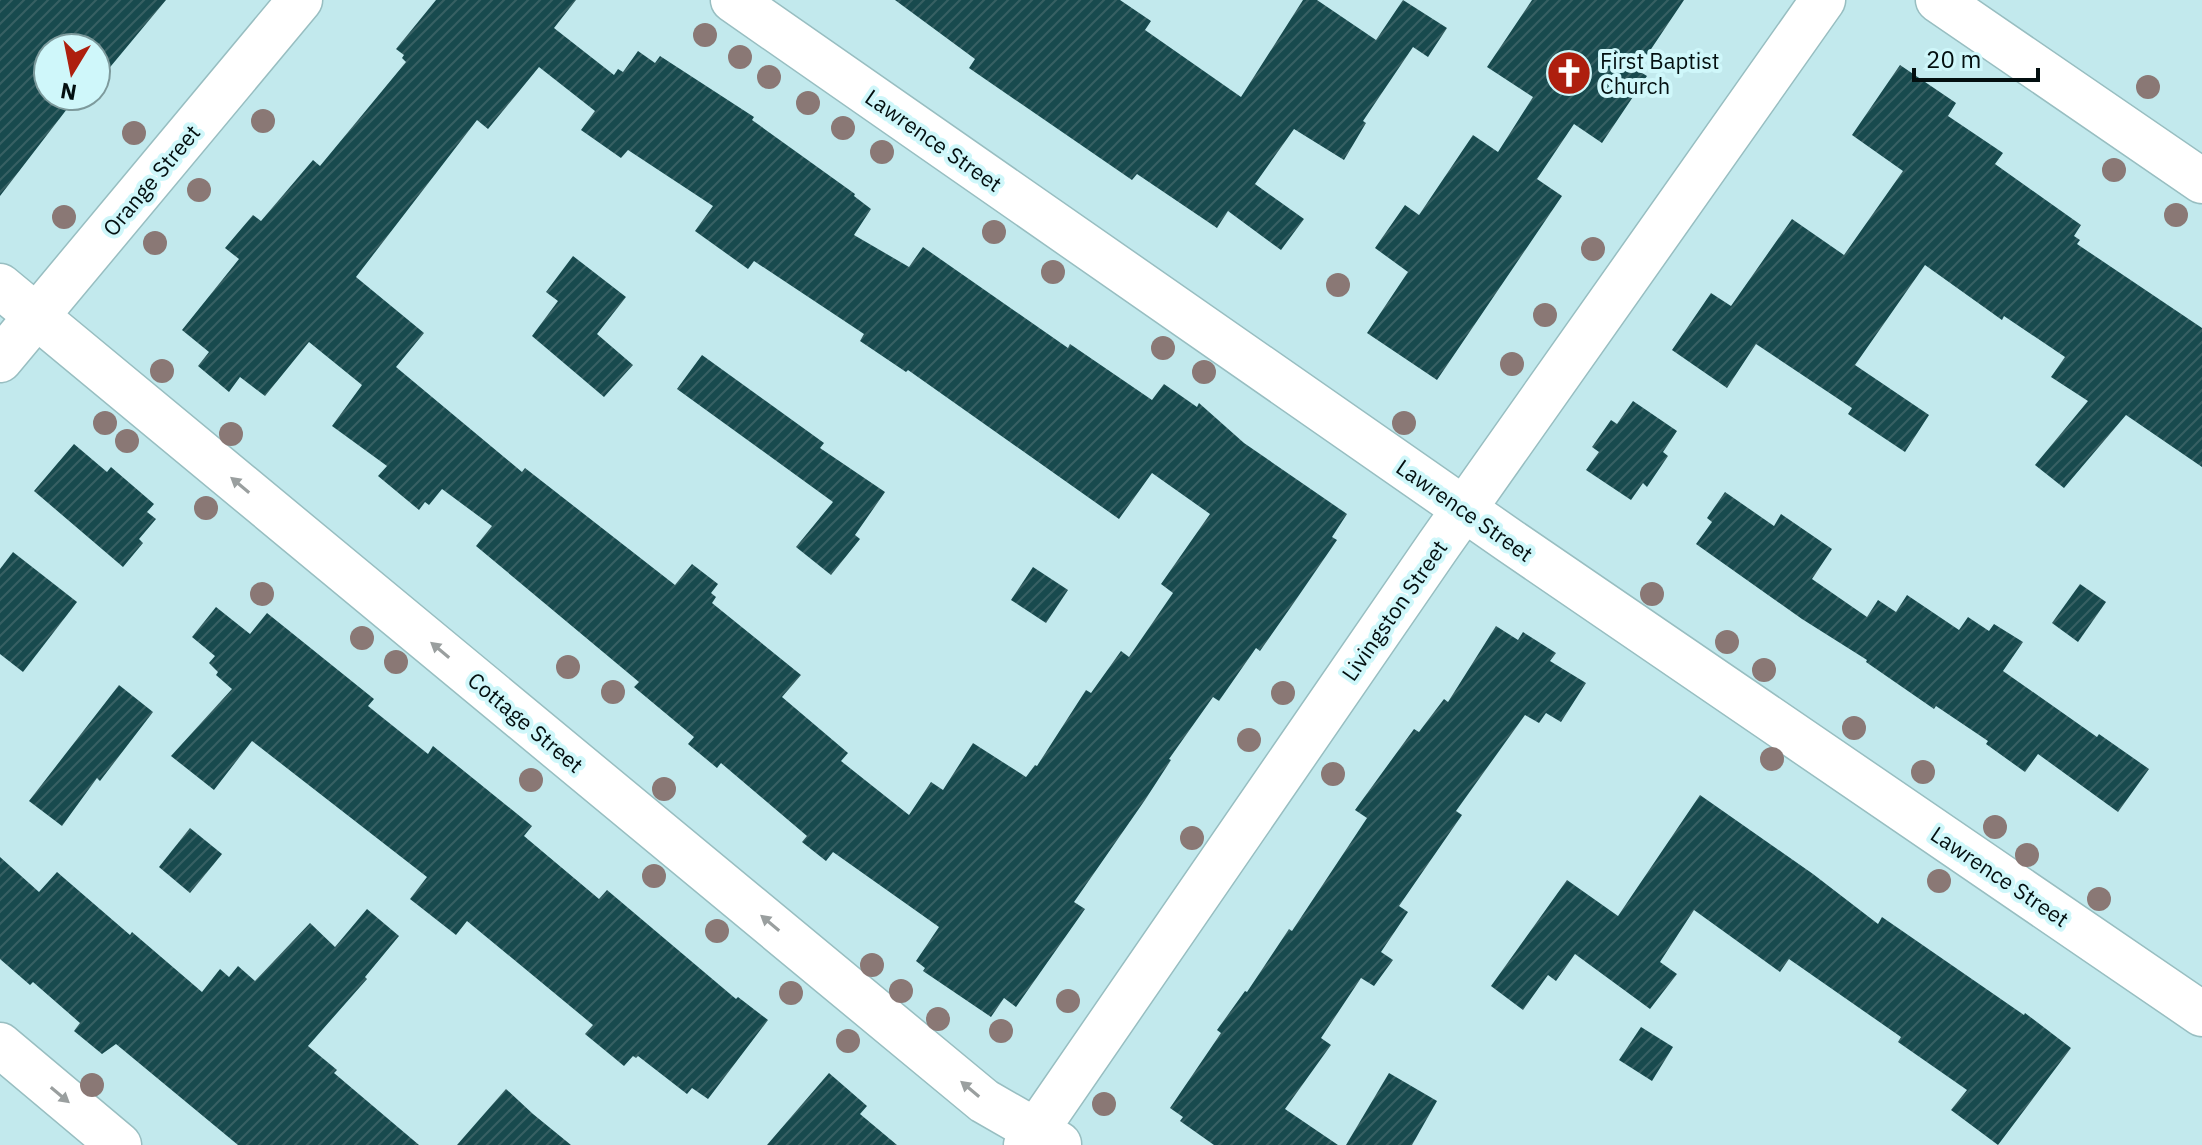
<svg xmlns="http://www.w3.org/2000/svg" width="2202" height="1145" font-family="'IBM Plex Sans',sans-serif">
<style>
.building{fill:url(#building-hatch);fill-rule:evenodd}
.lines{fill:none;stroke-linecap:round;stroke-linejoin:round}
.street-casing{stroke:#98bec1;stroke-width:47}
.secondary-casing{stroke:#98bec1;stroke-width:47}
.street{stroke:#fff;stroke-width:44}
.secondary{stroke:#fff;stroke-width:44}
.tree{fill:#8a7875}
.oneway{fill:#9a9f9f}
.labels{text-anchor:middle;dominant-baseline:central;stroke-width:8;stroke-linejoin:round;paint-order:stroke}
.poi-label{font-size:22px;fill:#030f10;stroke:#cff7fa;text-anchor:start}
.street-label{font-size:22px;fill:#030f10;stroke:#cff7fa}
</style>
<defs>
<pattern id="building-hatch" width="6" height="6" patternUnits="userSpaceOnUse" patternTransform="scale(2)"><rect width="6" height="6" fill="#184a4e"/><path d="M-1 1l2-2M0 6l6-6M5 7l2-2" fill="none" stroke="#376063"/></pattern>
</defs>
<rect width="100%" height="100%" fill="#c2e9ed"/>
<g class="building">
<polygon points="0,0 166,0 96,84 96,48 48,48 48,96 77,96 0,196"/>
<path d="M 436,0 L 576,0 L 554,28 L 614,75 L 618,69 L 623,72 L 638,51 L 655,63 L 660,56 L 754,117 L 752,120 L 855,194 L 854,196 L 871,209 L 854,235 L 909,267 L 923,247 L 1068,348 L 1070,344 L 1152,400 L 1164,384 L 1197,407 L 1199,403 L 1244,443 L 1347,514 L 1332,537 L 1337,540 L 1293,604 L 1260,651 L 1256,648 L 1219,701 L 1213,697 L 1169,759 L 1171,760 L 1145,800 L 1074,902 L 1085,909 L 1016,1007 L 1004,998 L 991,1017 L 923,971 L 925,968 L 916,961 L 939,927 L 833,852 L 826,861 L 802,842 L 807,836 L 721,763 L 717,768 L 688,744 L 694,737 L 634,687 L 639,682 L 476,546 L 492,526 L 442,489 L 429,505 L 425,502 L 419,510 L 378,476 L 387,466 L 332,426 L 362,385 L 309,342 L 265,396 L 240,377 L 229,392 L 198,366 L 209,352 L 182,330 L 239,259 L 225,248 L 253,215 L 261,221 L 313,160 L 320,166 L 406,62 L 402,58 L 404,55 L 396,49 ZM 539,67 L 595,111 L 581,130 L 621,158 L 628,150 L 713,206 L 695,231 L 748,269 L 754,261 L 864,334 L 860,341 L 906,372 L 908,370 L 1119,519 L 1152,473 L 1210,514 L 1161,584 L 1173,593 L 1129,657 L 1121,651 L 1091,693 L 1086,690 L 1037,766 L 1035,765 L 1026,777 L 973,743 L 943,790 L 931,782 L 909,815 L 841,761 L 848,753 L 782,697 L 801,675 L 712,603 L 716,597 L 711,593 L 718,584 L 692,564 L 675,585 L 525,468 L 522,472 L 396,367 L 424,333 L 356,277 L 477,120 L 488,129 Z"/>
<polygon points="895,0 1120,0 1151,21 1145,30 1241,97 1303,0 1317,0 1376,40 1403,0 1447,28 1428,57 1413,47 1363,121 1366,123 1344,160 1294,129 1255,184 1304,219 1281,250 1228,211 1217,228 1137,174 1132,180 969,68 975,59"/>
<polygon points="1532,0 1684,0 1637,70 1647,76 1602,143 1574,124 1537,179 1562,196 1437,380 1367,333 1408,272 1375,248 1405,205 1419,215 1473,135 1498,152 1533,97 1487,67"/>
<polygon points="1900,65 1956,103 1948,116 2003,153 1995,164 2081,225 2074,236 2080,240 2077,244 2202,328 2202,467 2126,415 2064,488 2035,465 2088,401 2051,377 2065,357 2004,316 2002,320 1925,265 1855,365 1929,415 1905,452 1848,414 1852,408 1756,344 1727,388 1672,350 1711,293 1731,306 1792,219 1844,255 1903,171 1852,135"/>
<polygon points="573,256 626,297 597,334 633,365 604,397 532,336 558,301 546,292"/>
<polygon points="702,355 824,443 820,448 885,492 855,535 860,539 831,575 796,547 833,502 677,389"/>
<polygon points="1633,401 1677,431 1663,452 1668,456 1647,487 1643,483 1631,500 1586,470 1599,452 1592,447 1611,420 1617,424"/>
<polygon points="74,444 107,472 111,467 154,504 147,512 156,519 139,539 143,543 123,567 34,491"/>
<polygon points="1725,492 1774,526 1781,514 1832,549 1812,579 1867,617 1878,600 1896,612 1907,595 1959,630 1968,617 1989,631 1994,624 2023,642 2003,671 2097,737 2099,734 2149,769 2118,812 2038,754 2025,772 1986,744 1988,741 1936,706 1934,709 1866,662 1867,660 1802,619 1696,544 1712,522 1707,518"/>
<polygon points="13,552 77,602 23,672 0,654 0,569"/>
<polygon points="1033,567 1068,590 1046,623 1011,600"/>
<polygon points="2080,584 2106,602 2078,642 2052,623"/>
<polygon points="216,607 250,634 267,613 374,699 368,706 428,754 433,746 532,826 524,836 599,899 607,890 736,999 738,997 768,1020 708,1099 692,1088 687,1094 638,1056 636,1058 633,1056 624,1066 585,1034 593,1025 467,921 456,935 410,899 427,877 252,741 214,790 171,756 232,689 216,675 218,672 209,663 215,656 192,637"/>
<polygon points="1496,626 1518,640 1523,632 1556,653 1550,661 1586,683 1561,722 1546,713 1539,723 1525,715 1456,811 1462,815 1399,906 1408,912 1381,952 1393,960 1374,986 1361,978 1321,1038 1331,1045 1285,1109 1338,1145 1214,1145 1180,1121 1183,1117 1170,1108 1221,1033 1217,1030 1245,991 1247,992 1289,929 1292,931 1367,818 1355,810 1414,729 1419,732 1444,699 1448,702"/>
<polygon points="119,685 153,712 100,781 97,778 62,826 29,801"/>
<polygon points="1700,795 1813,874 1878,924 1882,917 2024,1015 2025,1013 2071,1048 1998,1145 1951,1110 1967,1090 1898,1042 1901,1037 1789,959 1780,972 1694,910 1660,962 1677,974 1650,1009 1575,954 1556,981 1548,975 1523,1010 1491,986 1567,880 1618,916"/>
<polygon points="190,828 222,854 190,893 159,867"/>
<polygon points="0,857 39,892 57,872 130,935 132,932 202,992 220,969 229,977 238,966 255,981 310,923 335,947 367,909 399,936 365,977 367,979 308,1046 337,1070 334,1073 419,1145 238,1145 116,1044 102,1054 74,1031 80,1023 33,982 30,985 0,959"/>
<polygon points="1641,1027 1673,1047 1652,1081 1619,1060"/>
<polygon points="829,1073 867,1106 860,1114 897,1145 767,1145"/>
<polygon points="1389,1073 1437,1101 1412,1145 1346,1145"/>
<polygon points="506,1089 533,1114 571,1145 457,1145"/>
</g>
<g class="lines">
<g class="street-casing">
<g id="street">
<polyline points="733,0 1510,541 2202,1014"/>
<polyline points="0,286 984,1101 1059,1144"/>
<polyline points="0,1045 119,1145"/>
<polyline points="1026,1145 1438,546 1823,0"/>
</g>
</g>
<g class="secondary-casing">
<g id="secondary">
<polyline points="1938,0 2202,181"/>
<polyline points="0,360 300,0"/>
</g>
</g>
<use href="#street" class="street"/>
<use href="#secondary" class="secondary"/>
</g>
<g class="tree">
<circle cx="705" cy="35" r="12"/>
<circle cx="740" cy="57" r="12"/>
<circle cx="769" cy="77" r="12"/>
<circle cx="2148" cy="87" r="12"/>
<circle cx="808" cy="103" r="12"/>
<circle cx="263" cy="121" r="12"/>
<circle cx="843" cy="128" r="12"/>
<circle cx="134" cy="133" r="12"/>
<circle cx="882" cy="152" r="12"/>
<circle cx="2114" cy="170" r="12"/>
<circle cx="199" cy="190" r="12"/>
<circle cx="2176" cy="215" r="12"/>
<circle cx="64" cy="217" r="12"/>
<circle cx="994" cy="232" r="12"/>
<circle cx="155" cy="243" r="12"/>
<circle cx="1593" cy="249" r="12"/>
<circle cx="1053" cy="272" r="12"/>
<circle cx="1338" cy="285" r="12"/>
<circle cx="1545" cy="315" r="12"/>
<circle cx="1163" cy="348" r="12"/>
<circle cx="1512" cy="364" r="12"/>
<circle cx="162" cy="371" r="12"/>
<circle cx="1204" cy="372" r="12"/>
<circle cx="105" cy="423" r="12"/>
<circle cx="1404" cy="423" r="12"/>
<circle cx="231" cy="434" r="12"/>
<circle cx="127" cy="441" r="12"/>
<circle cx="206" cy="508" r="12"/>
<circle cx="262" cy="594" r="12"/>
<circle cx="1652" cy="594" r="12"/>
<circle cx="362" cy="638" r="12"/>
<circle cx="1727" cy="642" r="12"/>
<circle cx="396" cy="662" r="12"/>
<circle cx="568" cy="667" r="12"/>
<circle cx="1764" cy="670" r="12"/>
<circle cx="613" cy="692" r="12"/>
<circle cx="1283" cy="693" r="12"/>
<circle cx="1854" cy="728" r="12"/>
<circle cx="1249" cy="740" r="12"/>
<circle cx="1772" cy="759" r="12"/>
<circle cx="1923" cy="772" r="12"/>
<circle cx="1333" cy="774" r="12"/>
<circle cx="531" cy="780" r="12"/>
<circle cx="664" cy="789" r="12"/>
<circle cx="1995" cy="827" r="12"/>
<circle cx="1192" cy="838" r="12"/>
<circle cx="2027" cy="855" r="12"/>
<circle cx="654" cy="876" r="12"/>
<circle cx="1939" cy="881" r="12"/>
<circle cx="2099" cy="899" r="12"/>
<circle cx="717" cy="931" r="12"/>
<circle cx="872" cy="965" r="12"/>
<circle cx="901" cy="991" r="12"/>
<circle cx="791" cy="993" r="12"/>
<circle cx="1068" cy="1001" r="12"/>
<circle cx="938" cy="1019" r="12"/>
<circle cx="1001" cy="1031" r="12"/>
<circle cx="848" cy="1041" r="12"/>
<circle cx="92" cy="1085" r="12"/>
<circle cx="1104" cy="1104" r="12"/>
</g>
<defs><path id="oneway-solid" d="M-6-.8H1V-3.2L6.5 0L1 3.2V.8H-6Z" transform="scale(2)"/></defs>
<g class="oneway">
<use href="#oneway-solid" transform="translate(240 485) rotate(-140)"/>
<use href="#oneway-solid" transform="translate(440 650) rotate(-140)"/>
<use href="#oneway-solid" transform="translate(770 923) rotate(-140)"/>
<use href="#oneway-solid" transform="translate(970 1089) rotate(-140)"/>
<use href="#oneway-solid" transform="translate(60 1095) rotate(40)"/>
</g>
<defs>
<g id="church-disc" transform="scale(2.3)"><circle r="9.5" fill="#ae1f0e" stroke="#cff7fa"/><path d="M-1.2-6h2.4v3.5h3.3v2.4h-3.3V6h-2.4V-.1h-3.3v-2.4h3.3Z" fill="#fff"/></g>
</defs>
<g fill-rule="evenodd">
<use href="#church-disc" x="1569" y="73"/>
</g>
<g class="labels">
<g class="poi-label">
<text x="1600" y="60">First Baptist<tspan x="1600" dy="25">Church</tspan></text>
</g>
<g class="street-label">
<text transform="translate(934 140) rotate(35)">Lawrence Street</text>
<text transform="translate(151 180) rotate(-50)">Orange Street</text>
<text transform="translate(1465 510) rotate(35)">Lawrence Street</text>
<text transform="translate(1394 610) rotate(-55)">Livingston Street</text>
<text transform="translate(526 722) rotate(40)">Cottage Street</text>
<text transform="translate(2000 876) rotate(34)">Lawrence Street</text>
</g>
</g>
<g transform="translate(72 72) rotate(190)"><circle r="38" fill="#cff7fa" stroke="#7d9a9c" stroke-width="2"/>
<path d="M0-6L14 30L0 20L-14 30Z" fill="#ae1f0e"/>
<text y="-12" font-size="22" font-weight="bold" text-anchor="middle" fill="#030f10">N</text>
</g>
<path d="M1914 68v12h124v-12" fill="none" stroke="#030f10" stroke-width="4"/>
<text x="1926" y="68" font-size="24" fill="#030f10" stroke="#cff7fa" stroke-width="6" paint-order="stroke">20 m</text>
</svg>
